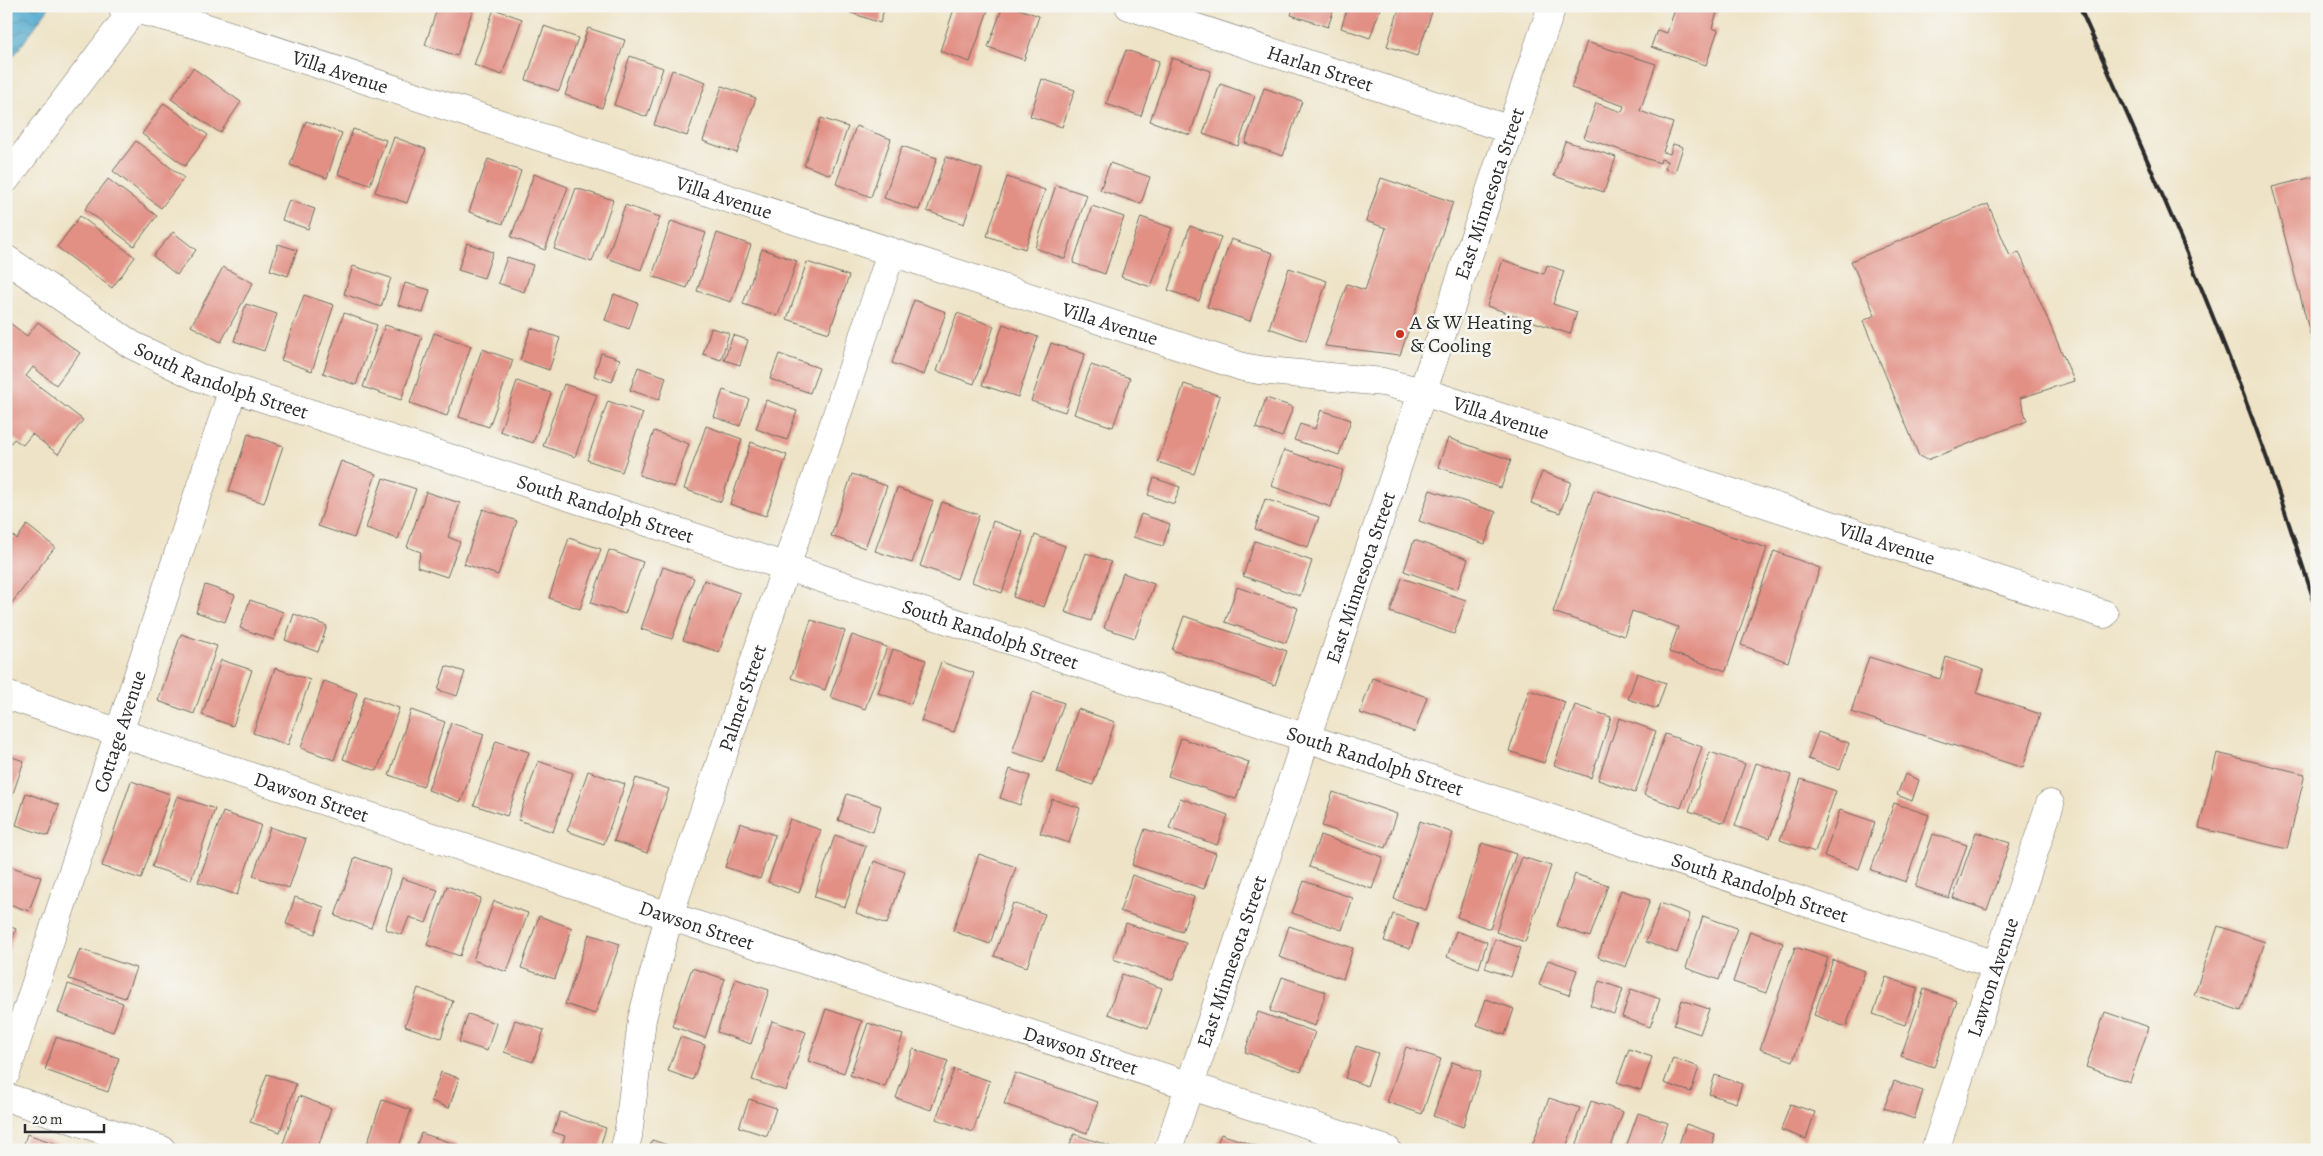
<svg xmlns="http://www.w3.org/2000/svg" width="2323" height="1156" font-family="Alegreya,serif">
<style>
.water{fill:url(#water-waves);stroke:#3e6a7c}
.building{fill:#e28f84}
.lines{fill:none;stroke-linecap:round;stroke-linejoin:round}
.street-casing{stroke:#6f6b61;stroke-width:29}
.secondary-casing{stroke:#6f6b61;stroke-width:29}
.street{stroke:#fff;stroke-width:28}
.secondary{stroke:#fff;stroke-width:28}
.rail{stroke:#2b2b2b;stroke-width:4}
.poi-dot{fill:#c8321e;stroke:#f6f6f2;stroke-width:2}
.labels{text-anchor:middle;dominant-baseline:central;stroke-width:5;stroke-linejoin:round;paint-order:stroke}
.street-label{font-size:20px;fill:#2b2b2b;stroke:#f6f6f2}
.poi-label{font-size:20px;fill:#2b2b2b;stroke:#f6f6f2;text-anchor:start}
</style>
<defs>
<pattern id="water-waves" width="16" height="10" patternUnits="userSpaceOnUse" patternTransform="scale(1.25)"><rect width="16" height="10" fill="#50a8cd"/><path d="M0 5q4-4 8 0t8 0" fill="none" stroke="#4389a7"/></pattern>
</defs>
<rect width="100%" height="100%" fill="#f6f6f2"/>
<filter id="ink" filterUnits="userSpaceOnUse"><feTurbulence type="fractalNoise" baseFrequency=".02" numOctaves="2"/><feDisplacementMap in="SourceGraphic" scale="10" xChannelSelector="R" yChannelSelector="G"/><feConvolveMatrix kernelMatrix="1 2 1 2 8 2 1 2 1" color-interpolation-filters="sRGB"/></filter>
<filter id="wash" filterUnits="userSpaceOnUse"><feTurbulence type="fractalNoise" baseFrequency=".0096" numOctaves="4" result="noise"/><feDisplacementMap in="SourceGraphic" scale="20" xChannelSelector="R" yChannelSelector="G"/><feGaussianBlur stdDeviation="1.12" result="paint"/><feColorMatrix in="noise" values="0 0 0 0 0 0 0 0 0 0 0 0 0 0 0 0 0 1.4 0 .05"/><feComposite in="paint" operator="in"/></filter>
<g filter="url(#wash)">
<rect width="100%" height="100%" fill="#eee3c6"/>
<polygon class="water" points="6,6 50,6 16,53 6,62"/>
<g id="blocks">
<g class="building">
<polygon points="438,6 474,6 457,56 425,45"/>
<polygon points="824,6 837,6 835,11"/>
<polygon points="851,6 885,6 880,23 849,12"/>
<polygon points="955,6 978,6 988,10 970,62 940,51"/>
<polygon points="1003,6 1011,6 1039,16 1024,60 988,47"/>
<polygon points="1294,6 1335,6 1328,27 1291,15"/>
<polygon points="1348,6 1381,6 1370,38 1341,28"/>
<polygon points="1400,6 1434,6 1417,56 1387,46"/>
<polygon points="1676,6 1719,6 1712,28 1718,30 1706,65 1651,47 1657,30 1667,33"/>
<polygon points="494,9 522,19 502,75 474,65"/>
<polygon points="544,26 578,38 559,91 526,80"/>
<polygon points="588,28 625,40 602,108 565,95"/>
<polygon points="1587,42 1656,64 1640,111 1673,123 1663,152 1670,154 1673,144 1683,147 1675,172 1665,169 1667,161 1661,159 1660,163 1584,138 1596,103 1622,112 1624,106 1571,88"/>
<polygon points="1126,50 1159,61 1141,116 1106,104"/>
<polygon points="630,56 663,68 647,117 614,105"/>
<polygon points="1172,58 1211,71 1190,135 1150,121"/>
<polygon points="193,68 241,102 220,133 171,99"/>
<polygon points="672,70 706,82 687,136 654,125"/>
<polygon points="1042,79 1075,90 1062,127 1030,116"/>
<polygon points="1220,84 1255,96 1238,146 1203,134"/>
<polygon points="722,86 756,98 737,153 703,141"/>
<polygon points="1264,88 1302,101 1283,156 1245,143"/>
<polygon points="164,103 208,135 185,166 142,134"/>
<polygon points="821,118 848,127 831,175 804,165"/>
<polygon points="306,121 342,133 327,178 290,165"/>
<polygon points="856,126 891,139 871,197 836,184"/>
<polygon points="353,129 386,140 370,185 338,174"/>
<polygon points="394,137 426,149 407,203 375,192"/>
<polygon points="136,141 184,178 161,208 113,171"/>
<polygon points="1565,141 1616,157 1604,192 1554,176"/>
<polygon points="902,146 937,158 919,210 884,198"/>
<polygon points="946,157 982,169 964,224 927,211"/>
<polygon points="488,159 521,171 503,224 469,212"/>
<polygon points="1110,163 1150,177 1141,204 1100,190"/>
<polygon points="534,174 568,187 545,250 511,237"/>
<polygon points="2317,176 2317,357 2316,357 2272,187"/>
<polygon points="1007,177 1045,190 1025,249 987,236"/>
<polygon points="1381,178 1453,202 1400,355 1325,346 1347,284 1365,290 1386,228 1366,221"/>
<polygon points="108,179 157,216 134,246 85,209"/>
<polygon points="1056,185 1087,195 1065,259 1035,248"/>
<polygon points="576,188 613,200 592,262 554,249"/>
<polygon points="289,200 315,209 308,229 282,220"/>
<polygon points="1988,204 2010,256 2019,252 2074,381 2020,398 2027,421 1927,460 1919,456 1863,321 1875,315 1851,261"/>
<polygon points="625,205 660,217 641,270 607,258"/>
<polygon points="1092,206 1124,217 1105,274 1073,263"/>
<polygon points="80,216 135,257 112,288 57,247"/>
<polygon points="1141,217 1172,228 1151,287 1121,277"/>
<polygon points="671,221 706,233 687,288 652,276"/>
<polygon points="1190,226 1221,237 1199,301 1168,290"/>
<polygon points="173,232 196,250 177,275 153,256"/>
<polygon points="717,233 751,245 731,302 697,291"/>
<polygon points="1231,239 1273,253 1250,321 1207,307"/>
<polygon points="467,243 493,252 484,278 458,270"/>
<polygon points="278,244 297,250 288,276 270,270"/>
<polygon points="762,249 797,261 778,316 743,304"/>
<polygon points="507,257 533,265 524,292 498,283"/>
<polygon points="1503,260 1544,274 1547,265 1564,271 1553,304 1577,312 1570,334 1487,306"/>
<polygon points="807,262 849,276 829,333 787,319"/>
<polygon points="353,266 391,278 381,307 344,294"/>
<polygon points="223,267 253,283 221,342 191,326"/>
<polygon points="1289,268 1327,281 1306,341 1269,328"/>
<polygon points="405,283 430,290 423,313 398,305"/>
<polygon points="614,294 638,303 629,329 605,320"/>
<polygon points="304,295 334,305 312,371 281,360"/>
<polygon points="914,300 946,312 924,375 892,363"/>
<polygon points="246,304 277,314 264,351 234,341"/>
<polygon points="344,313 377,325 356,385 323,373"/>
<polygon points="957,313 994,326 974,384 937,371"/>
<polygon points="6,320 27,336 38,322 80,353 56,385 33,367 26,376 83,420 58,454 32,434 23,445 14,439 6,449"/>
<polygon points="1003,324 1038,337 1018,397 982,385"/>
<polygon points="385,325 422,337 401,400 363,387"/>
<polygon points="531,328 560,338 549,370 520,360"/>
<polygon points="711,328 729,333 721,360 703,354"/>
<polygon points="434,333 471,346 447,416 410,403"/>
<polygon points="733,335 748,340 740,365 724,360"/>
<polygon points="1051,343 1085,354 1065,412 1031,401"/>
<polygon points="482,349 513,360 489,427 459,417"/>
<polygon points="601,353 620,359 612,382 594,376"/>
<polygon points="779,354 819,368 810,393 770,379"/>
<polygon points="1091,365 1130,378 1113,427 1074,414"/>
<polygon points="638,367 666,377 659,400 630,390"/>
<polygon points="517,381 551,393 533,443 500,431"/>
<polygon points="564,384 597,395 575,457 543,446"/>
<polygon points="1184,384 1220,396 1194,474 1158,462"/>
<polygon points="723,390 749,399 740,426 714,417"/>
<polygon points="1266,398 1293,407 1282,437 1256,428"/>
<polygon points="766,400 797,411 787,440 756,429"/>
<polygon points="608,401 643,413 622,472 587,460"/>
<polygon points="1321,410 1351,420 1339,455 1294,440 1300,424 1315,429"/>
<polygon points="706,426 742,439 721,502 684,489"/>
<polygon points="654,431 689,444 674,487 639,475"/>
<polygon points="248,434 283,446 264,503 229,491"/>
<polygon points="1448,438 1511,460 1501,488 1438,467"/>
<polygon points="751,442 787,455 766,516 730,504"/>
<polygon points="1284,450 1343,470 1331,507 1271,486"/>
<polygon points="341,461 376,474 354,538 318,526"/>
<polygon points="1542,472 1571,482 1560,513 1531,503"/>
<polygon points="852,474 887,486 865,548 831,536"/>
<polygon points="383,478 416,489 398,539 366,528"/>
<polygon points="1154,478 1180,487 1174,504 1148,495"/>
<polygon points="897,488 933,501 912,563 875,551"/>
<polygon points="1430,490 1496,512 1485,544 1419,521"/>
<polygon points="1594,490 1767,548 1726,671 1669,652 1678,627 1632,611 1624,636 1553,612"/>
<polygon points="426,492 460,503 448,537 460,542 447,577 417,567 421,552 407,547"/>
<polygon points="1265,499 1319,517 1308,547 1255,529"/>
<polygon points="942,502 979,515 957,579 920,566"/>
<polygon points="483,509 517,521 498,575 464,564"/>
<polygon points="1141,514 1170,524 1163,546 1133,537"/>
<polygon points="993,521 1023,532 1002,593 972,582"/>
<polygon points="27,525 55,547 8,608 6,607 6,538 9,533 17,539"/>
<polygon points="1035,535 1065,546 1044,607 1013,597"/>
<polygon points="569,538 601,549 580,609 549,598"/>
<polygon points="1414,540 1468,559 1457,590 1404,571"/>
<polygon points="1255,541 1312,561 1300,596 1243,576"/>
<polygon points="609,550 643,562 625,614 591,603"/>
<polygon points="1774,551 1820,568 1788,662 1741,645"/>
<polygon points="1086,553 1111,562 1091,621 1065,612"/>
<polygon points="663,567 694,578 672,639 641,629"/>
<polygon points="1123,573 1154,584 1135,638 1104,628"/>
<polygon points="1402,578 1466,600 1454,634 1390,612"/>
<polygon points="704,580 740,593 719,652 683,640"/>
<polygon points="205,585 235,595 225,622 196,612"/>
<polygon points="1237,587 1298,608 1286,643 1225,622"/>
<polygon points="250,600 283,612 274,640 240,628"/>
<polygon points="294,614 327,626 318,652 285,640"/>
<polygon points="1184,616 1287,651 1275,685 1172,650"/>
<polygon points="811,620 845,631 825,690 791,678"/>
<polygon points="181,634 217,646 194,714 158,701"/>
<polygon points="852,635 887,647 865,709 830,697"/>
<polygon points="893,649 926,660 911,704 878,693"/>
<polygon points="1869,657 1940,679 1946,657 1984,670 1977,693 2040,714 2023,768 1851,712"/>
<polygon points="221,660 252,670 233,726 202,715"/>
<polygon points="941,662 974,673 954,732 921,721"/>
<polygon points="446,666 465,672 457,696 438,690"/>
<polygon points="275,668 310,680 288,745 253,733"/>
<polygon points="1637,673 1666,683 1657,709 1628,699"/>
<polygon points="1372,678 1427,697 1415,732 1360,713"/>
<polygon points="324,681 357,693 334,760 301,748"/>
<polygon points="1529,690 1565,702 1544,763 1509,751"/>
<polygon points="1033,692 1064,703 1043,762 1012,752"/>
<polygon points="365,696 399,708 377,771 343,759"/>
<polygon points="1575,705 1611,717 1591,778 1554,765"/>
<polygon points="1078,709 1115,722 1093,785 1057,773"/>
<polygon points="411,710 445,722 423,787 389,775"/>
<polygon points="1619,718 1656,731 1635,793 1598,780"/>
<polygon points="451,723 484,734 461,802 428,790"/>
<polygon points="1818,732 1849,743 1840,770 1808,759"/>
<polygon points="1665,734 1702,747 1681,808 1644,795"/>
<polygon points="1181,738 1249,762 1236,799 1168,776"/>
<polygon points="496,741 529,752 507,816 474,805"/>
<polygon points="1710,752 1745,764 1724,823 1689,811"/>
<polygon points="2217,753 2305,774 2287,849 2199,828"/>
<polygon points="6,755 24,761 8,808 6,808"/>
<polygon points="538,761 573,773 553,832 518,820"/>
<polygon points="1756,763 1791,775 1770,838 1735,826"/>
<polygon points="1010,769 1030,776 1020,805 1000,798"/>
<polygon points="588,771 625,784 604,844 567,831"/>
<polygon points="1905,774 1919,780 1912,801 1897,795"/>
<polygon points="636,778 669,789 647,853 614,841"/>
<polygon points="1801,779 1836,791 1815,852 1780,840"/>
<polygon points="131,781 170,794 141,879 102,866"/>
<polygon points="1333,792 1397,814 1386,848 1322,826"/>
<polygon points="26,793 59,805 48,836 16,825"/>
<polygon points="847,794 881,806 873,832 838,820"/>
<polygon points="177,796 215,809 191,880 152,867"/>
<polygon points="1180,798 1228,815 1217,845 1169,828"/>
<polygon points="1052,799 1080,808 1069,843 1040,833"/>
<polygon points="1894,803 1929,815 1906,882 1871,870"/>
<polygon points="1840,810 1875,822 1859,869 1824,856"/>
<polygon points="223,812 261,825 237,895 198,882"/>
<polygon points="790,819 821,830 799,893 768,882"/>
<polygon points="1420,821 1453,833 1426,910 1394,899"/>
<polygon points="740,823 775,835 760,879 725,867"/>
<polygon points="270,827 306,839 289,888 253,876"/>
<polygon points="1145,829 1216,853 1204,889 1132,865"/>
<polygon points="1976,832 2010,843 1987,910 1953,898"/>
<polygon points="1933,834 1967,845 1949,898 1915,887"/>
<polygon points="835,835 866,846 845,907 814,897"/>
<polygon points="1320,835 1383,857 1372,889 1309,867"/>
<polygon points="1482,843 1516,854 1490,929 1457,917"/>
<polygon points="979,854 1016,867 990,944 953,931"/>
<polygon points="355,857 391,870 371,928 335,916"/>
<polygon points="1522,857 1551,866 1525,942 1496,932"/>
<polygon points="874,861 905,872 887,924 856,913"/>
<polygon points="6,865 41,877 29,911 6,903"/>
<polygon points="1575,874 1608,885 1590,937 1557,926"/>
<polygon points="1132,875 1194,897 1182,932 1120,911"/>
<polygon points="402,878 438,890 426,923 409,917 402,935 385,929"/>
<polygon points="1304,881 1353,898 1342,930 1292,913"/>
<polygon points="447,886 481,898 460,956 427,945"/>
<polygon points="1621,890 1650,900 1626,967 1598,957"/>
<polygon points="295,897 324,907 315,934 286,924"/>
<polygon points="494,901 528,913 507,972 473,960"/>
<polygon points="1013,903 1045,914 1027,967 994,956"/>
<polygon points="1660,903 1690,914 1677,953 1646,942"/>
<polygon points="1393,914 1418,923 1410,949 1384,941"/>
<polygon points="539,916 572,928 555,979 521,968"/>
<polygon points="1703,916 1737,928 1719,980 1686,968"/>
<polygon points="1126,923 1186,943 1173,980 1113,959"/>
<polygon points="6,925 16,929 7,956 6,956"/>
<polygon points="1289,926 1353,948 1343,979 1279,957"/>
<polygon points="2218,926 2265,942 2241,1011 2194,995"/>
<polygon points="1456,931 1487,942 1479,968 1447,957"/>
<polygon points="1750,931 1783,943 1766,993 1733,982"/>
<polygon points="589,934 620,944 595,1014 565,1004"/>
<polygon points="1495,939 1521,948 1511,977 1485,968"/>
<polygon points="1795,947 1828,958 1793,1061 1760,1049"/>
<polygon points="80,949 136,968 125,998 69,979"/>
<polygon points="1548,960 1577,970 1569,995 1539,985"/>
<polygon points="1833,960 1865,971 1846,1027 1814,1015"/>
<polygon points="692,968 725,979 705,1038 672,1026"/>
<polygon points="1122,974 1162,988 1148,1028 1108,1014"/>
<polygon points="1282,977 1326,992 1315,1026 1270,1011"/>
<polygon points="1886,977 1918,988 1905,1025 1873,1014"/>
<polygon points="736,979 769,990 751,1044 717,1032"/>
<polygon points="1599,981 1623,989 1614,1014 1590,1005"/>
<polygon points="68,984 123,1003 113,1032 58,1013"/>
<polygon points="418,988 453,1001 441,1038 405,1026"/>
<polygon points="1631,989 1660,999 1650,1027 1622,1017"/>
<polygon points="1924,989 1957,1001 1934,1067 1901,1056"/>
<polygon points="1486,999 1514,1009 1505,1035 1477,1025"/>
<polygon points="1682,1000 1709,1009 1700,1034 1674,1025"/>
<polygon points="826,1009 862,1021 844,1073 808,1061"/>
<polygon points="1258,1012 1315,1032 1301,1072 1245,1052"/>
<polygon points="2105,1012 2149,1027 2130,1082 2086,1067"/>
<polygon points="468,1014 496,1023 487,1051 459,1042"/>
<polygon points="515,1020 544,1030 533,1062 504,1052"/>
<polygon points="772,1021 806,1032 786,1091 752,1080"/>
<polygon points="868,1023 903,1035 885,1087 850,1075"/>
<polygon points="56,1037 119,1058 108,1092 45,1070"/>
<polygon points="680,1037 705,1045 693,1080 668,1071"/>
<polygon points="1356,1046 1378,1053 1367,1086 1345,1078"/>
<polygon points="1406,1047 1441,1059 1422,1114 1387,1102"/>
<polygon points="913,1049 948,1061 931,1110 896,1098"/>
<polygon points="1629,1049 1652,1057 1641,1090 1617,1082"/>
<polygon points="1673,1058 1699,1067 1691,1092 1664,1083"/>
<polygon points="1452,1062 1481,1072 1463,1127 1433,1116"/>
<polygon points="954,1069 990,1081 973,1132 936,1119"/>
<polygon points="441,1072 459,1078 449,1108 431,1101"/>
<polygon points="1015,1073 1098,1102 1087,1133 1004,1104"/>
<polygon points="267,1074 296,1084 280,1132 250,1122"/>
<polygon points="1715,1075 1742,1084 1736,1103 1709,1094"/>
<polygon points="1894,1081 1923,1091 1914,1119 1884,1108"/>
<polygon points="299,1096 331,1108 317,1150 281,1150"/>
<polygon points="1549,1098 1580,1108 1565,1150 1531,1149"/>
<polygon points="749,1099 776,1108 767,1136 739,1127"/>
<polygon points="382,1100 411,1110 398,1150 365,1150"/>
<polygon points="1591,1101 1623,1112 1610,1150 1575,1150"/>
<polygon points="1790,1104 1815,1112 1806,1139 1781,1130"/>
<polygon points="560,1112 606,1128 599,1150 560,1150 565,1136 553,1132"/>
<polygon points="1638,1113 1668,1123 1658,1150 1625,1150"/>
<polygon points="1686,1124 1715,1134 1710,1150 1677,1150"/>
<polygon points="421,1133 458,1145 456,1150 415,1150"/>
<polygon points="27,1134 72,1149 72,1150 22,1150"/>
<polygon points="1074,1134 1118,1149 1118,1150 1068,1150"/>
<polygon points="1221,1134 1265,1149 1265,1150 1215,1150"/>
<polygon points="652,1140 680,1149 680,1150 649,1150"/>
</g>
</g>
</g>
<g filter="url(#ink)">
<use href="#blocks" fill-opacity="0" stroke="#6f6b61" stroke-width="1"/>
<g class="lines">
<g class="street-casing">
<g id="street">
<path id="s1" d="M 122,6 L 198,25 L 1243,367 L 1259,370 L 1383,382 L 1423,392 L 2104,614"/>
<path id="s2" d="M 1129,6 L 1511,130"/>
<polyline points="6,179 136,6"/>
<path id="s3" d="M 6,259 L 132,345 L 198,377 L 787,567 L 1996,965"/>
<path id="s4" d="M 6,695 L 669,916 L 1387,1150"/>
<path id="s5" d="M 6,1073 L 233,389"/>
<polyline points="6,1097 162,1150"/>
<path id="s6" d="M 624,1150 L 628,1136 L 642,1019 L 669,916 L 891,253"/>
<path id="s7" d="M 1935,1150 L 2050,804"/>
</g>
</g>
<g class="secondary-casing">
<g id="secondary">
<path id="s8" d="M 1168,1150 L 1552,6"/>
</g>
</g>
<use href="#street" class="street"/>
<use href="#secondary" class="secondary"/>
<path class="rail" d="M 2079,6 C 2144,151 2208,296 2262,445 C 2282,500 2299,555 2317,610"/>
</g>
</g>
<circle class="poi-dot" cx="1400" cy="334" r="5"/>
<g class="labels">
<g class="street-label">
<text stroke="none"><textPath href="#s2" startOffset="201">Harlan Street</textPath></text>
<text stroke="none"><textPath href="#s1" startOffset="228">Villa Avenue</textPath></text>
<text stroke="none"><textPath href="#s8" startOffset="1009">East Minnesota Street</textPath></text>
<text stroke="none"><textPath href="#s1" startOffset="632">Villa Avenue</textPath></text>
<text stroke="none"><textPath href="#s1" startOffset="1038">Villa Avenue</textPath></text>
<text stroke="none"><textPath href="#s3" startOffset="249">South Randolph Street</textPath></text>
<text stroke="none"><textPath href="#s1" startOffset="1442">Villa Avenue</textPath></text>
<text stroke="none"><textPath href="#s3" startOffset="654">South Randolph Street</textPath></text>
<text stroke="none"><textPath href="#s1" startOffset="1848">Villa Avenue</textPath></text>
<text stroke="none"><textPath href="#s8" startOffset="604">East Minnesota Street</textPath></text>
<text stroke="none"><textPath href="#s3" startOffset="1059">South Randolph Street</textPath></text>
<text stroke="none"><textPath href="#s6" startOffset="469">Palmer Street</textPath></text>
<text stroke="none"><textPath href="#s5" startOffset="360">Cottage Avenue</textPath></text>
<text stroke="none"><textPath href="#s3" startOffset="1464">South Randolph Street</textPath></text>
<text stroke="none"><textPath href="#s4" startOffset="322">Dawson Street</textPath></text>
<text stroke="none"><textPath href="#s3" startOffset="1869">South Randolph Street</textPath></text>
<text stroke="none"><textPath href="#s4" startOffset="728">Dawson Street</textPath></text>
<text stroke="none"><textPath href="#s8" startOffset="199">East Minnesota Street</textPath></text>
<text stroke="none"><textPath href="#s7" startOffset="182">Lawton Avenue</textPath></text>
<text stroke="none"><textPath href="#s4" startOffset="1132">Dawson Street</textPath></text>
</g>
<g class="poi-label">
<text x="1410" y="322">A &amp; W Heating<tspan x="1410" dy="23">&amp; Cooling</tspan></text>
</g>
</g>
<rect width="2323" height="1156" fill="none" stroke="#f6f6f2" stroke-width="25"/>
<path d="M25 1124v8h79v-8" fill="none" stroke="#2b2b2b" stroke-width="2.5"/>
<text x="32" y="1124" font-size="15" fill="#2b2b2b" stroke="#f6f6f2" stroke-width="4" paint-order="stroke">20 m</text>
</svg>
